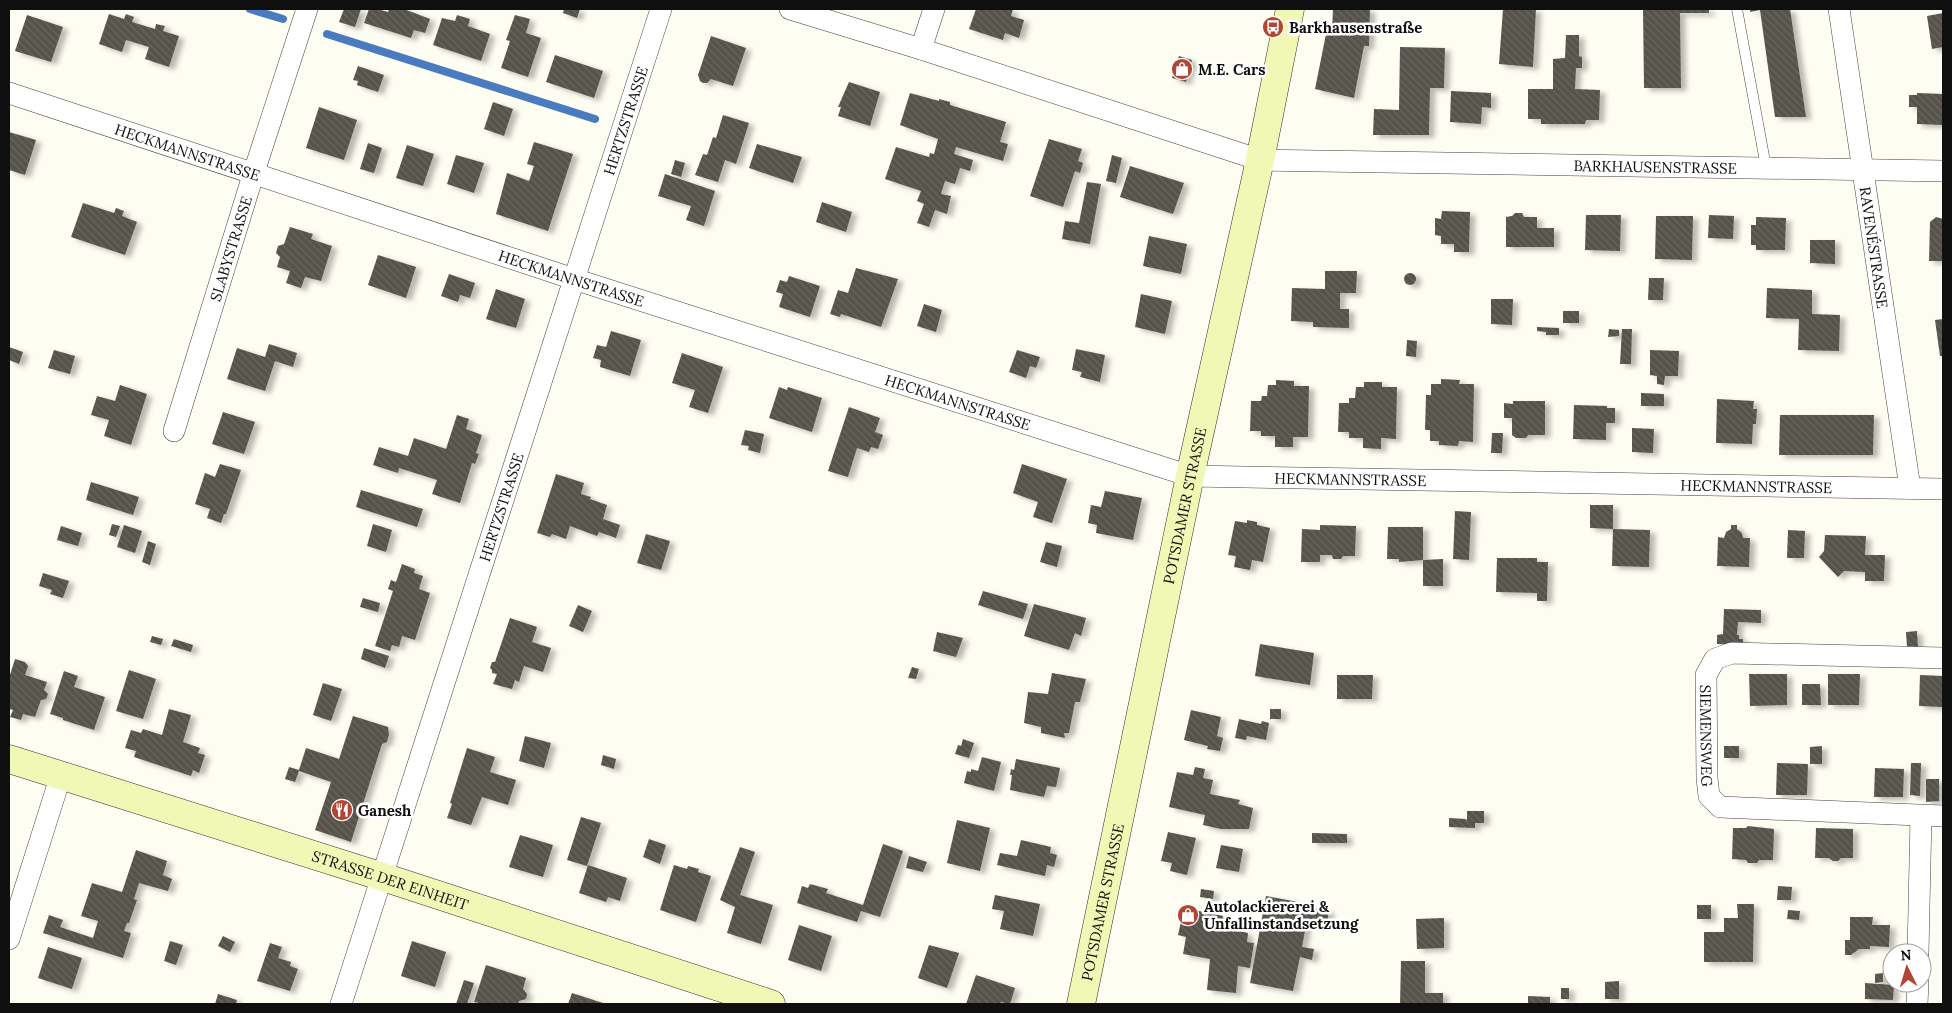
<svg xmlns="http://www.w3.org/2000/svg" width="1952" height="1013" font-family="Lora,serif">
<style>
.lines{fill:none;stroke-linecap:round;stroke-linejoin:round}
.stream{stroke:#4a7abf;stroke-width:8}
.building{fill:url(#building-back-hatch);filter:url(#shadow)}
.lane-casing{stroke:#424242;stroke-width:11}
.street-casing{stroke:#424242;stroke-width:22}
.secondary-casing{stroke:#313131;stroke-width:29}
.lane{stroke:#fff;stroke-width:10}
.street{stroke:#fff;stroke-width:21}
.secondary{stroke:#f1f7b4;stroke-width:28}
.labels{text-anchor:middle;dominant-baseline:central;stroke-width:5;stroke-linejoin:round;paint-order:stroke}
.poi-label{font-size:15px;font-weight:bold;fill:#0f0f0f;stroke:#fff;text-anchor:start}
.street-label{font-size:15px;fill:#0f0f0f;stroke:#fff}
</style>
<defs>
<pattern id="building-back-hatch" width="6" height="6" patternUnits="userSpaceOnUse" patternTransform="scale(1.25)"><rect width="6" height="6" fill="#56524c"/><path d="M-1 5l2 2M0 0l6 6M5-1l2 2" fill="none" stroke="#696661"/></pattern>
<filter id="shadow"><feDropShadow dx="5.5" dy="3" stdDeviation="2.5" flood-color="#0004"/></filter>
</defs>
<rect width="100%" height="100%" fill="#fefdf2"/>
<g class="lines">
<g class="stream">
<polyline points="250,9 283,19"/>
<polyline points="327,34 595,119"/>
</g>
</g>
<g class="building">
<polygon points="344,9 361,9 355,27 339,22"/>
<polygon points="369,9 377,9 388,12 389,9 404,9 430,19 425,33 414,30 411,38 364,23"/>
<polygon points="564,9 580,9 577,18 563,13"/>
<polygon points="976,9 1013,9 1011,16 1024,20 1019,38 1005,33 1003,40 969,29"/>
<polygon points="1333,9 1370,9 1369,46 1364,46 1354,98 1315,89 1326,34 1332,30"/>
<polygon points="1503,9 1536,9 1533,67 1499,64"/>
<polygon points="1643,9 1709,9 1709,13 1680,13 1681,88 1644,88"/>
<polygon points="1750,9 1790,9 1806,117 1775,117 1760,10 1750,12"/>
<polygon points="1943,13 1943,47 1932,49 1927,16"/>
<polygon points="109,14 124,19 126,14 134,17 132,22 155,29 156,24 165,26 163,31 179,36 169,67 145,59 149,47 126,40 122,52 99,44"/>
<polygon points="27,15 63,27 51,62 15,51"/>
<polygon points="457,15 470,19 468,26 490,34 481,61 433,45 442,18 455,21"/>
<polygon points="515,15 530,19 526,33 541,38 528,77 501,68 510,41 506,40"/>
<polygon points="1566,35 1579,35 1579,56 1582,57 1582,68 1576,68 1575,89 1600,90 1599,120 1586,120 1585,124 1541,124 1541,119 1528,119 1528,89 1553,89 1553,59 1565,58"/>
<polygon points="711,36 746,48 733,86 711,79 707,83 703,83 700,81 698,75"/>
<polygon points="1400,47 1445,48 1444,88 1430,88 1429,135 1373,135 1374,109 1399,110"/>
<polygon points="555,55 603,71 594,98 546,82"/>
<polygon points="1179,56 1192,60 1186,82 1172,78"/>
<polygon points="358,66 384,75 378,92 357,85 358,81 353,80"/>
<polygon points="849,82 880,92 870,126 838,116 841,107 838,107"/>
<polygon points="1451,91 1491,93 1491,108 1482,107 1481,124 1450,122"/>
<polygon points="910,93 939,101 939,99 950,102 950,105 1006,122 1000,142 1008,144 1003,161 956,147 954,154 973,160 970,171 960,168 955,184 945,181 941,194 951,196 947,214 935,210 929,227 917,223 924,204 917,201 921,191 885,179 896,147 929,157 930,153 934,154 938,139 900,125"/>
<polygon points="1917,93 1943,94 1943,125 1917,124 1917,107 1909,107 1909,95 1917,95"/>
<polygon points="493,102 513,109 504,136 484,129"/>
<polygon points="319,107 357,120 344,160 306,148"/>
<polygon points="723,115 749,123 736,164 725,160 718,182 695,175 703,154 707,155 713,137 716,138"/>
<polygon points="9,132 36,140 25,175 9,170"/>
<polygon points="1049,139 1082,149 1078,161 1083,163 1080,173 1075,171 1063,207 1030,196"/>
<polygon points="534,142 573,154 548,231 496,214 507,173 529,181 534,166 527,164"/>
<polygon points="368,143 382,148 374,173 360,169"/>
<polygon points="757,144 802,157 793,183 749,168"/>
<polygon points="407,145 434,154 423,186 396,178"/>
<polygon points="456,155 484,163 474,193 447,184"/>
<polygon points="1112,155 1122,158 1116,183 1106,181"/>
<polygon points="675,160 685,163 681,177 671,174"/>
<polygon points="1130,166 1184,183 1173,214 1120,197"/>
<polygon points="665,174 715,191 704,226 686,220 691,206 658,196"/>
<polygon points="1087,182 1101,184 1090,244 1062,239 1065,221 1079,223"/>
<polygon points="822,202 852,212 846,232 816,222"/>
<polygon points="83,203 114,213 116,208 124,211 122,216 137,222 125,255 71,237"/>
<polygon points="1442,211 1470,212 1469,252 1454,252 1454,244 1441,244 1441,236 1435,235 1435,218 1441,219"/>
<polygon points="1515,213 1522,213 1524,217 1537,217 1537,228 1554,228 1554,247 1506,247 1506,217 1512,216"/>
<polygon points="1586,215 1621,215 1620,251 1585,250"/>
<polygon points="1709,215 1734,216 1733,239 1708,238"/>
<polygon points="1656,216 1693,216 1692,260 1655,259"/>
<polygon points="1756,217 1786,218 1785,250 1756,250 1756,245 1751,245 1751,225 1756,225"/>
<polygon points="1936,217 1943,219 1943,261 1929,261 1930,222"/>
<polygon points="290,227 313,234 311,239 332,246 321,281 305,277 301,288 286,283 290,271 277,267 280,257 276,253 278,246 284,244"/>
<polygon points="1149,236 1187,244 1181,274 1143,266"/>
<polygon points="1810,240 1835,240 1835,264 1810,263"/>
<polygon points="378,255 416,267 406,298 368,285"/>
<polygon points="856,268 898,279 881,327 841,314 840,317 830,314 838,290 848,293"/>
<polygon points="1325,271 1357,271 1356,293 1340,293 1340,309 1349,309 1349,328 1313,327 1313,322 1291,321 1292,288 1325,289"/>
<circle cx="1410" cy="279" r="6"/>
<polygon points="449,274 475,283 470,298 460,295 458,302 441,296"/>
<polygon points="789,276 820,286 810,317 779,307 783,294 776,292 780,280 787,282"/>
<polygon points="1649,278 1664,278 1663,300 1648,300"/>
<polygon points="1767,288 1812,290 1812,314 1840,315 1839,351 1798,350 1799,319 1766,318"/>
<polygon points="496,289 525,299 516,328 486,319"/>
<polygon points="1141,294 1172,301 1165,334 1135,327"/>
<polygon points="1491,299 1513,299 1512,325 1491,324"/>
<polygon points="924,304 942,310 936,332 917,326"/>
<rect x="1563" y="311" width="16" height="12"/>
<polygon points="1943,319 1943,356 1940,356 1935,320"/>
<polygon points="1537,327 1559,328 1559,335 1546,335 1546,332 1537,331"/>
<polygon points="1609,329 1619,330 1619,336 1608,337"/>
<polygon points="1622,329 1632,329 1631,364 1620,364"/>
<polygon points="611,331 641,340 630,376 600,367 601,360 593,358 597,345 606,347"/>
<polygon points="1407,340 1417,341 1416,357 1406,356"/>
<polygon points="269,344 297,353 293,367 275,361 265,391 227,379 237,348 265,357"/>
<polygon points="9,347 23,352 19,364 9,360"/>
<polygon points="1076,349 1105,355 1100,382 1080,377 1082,372 1072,370"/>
<polygon points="54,350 75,356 70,374 48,368"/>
<polygon points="1017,350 1040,357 1036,368 1030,366 1026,378 1009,372"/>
<polygon points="1650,350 1679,351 1678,376 1665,376 1664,385 1657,384 1657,376 1650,375"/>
<polygon points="682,353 723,367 708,413 689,407 695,390 672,383"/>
<polygon points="1441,379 1460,380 1459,384 1474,384 1473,442 1459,441 1458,446 1439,445 1439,441 1430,441 1430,430 1425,430 1426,395 1431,395 1431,384 1441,384"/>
<polygon points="1276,380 1294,381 1294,386 1309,386 1308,437 1293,437 1293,447 1275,447 1275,436 1261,436 1261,431 1250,431 1251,401 1261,401 1262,396 1267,396 1268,385 1276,385"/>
<polygon points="1364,382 1382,382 1382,387 1397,387 1396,439 1381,438 1381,449 1363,448 1363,438 1349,438 1349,432 1338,432 1339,403 1349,403 1349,398 1355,398 1356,387 1364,387"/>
<polygon points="120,385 147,394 131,445 104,436 109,420 91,415 97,396 115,401"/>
<polygon points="779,387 787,390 788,387 822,398 812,432 769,418"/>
<polygon points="1641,393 1664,394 1664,406 1641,406"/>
<polygon points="1717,399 1754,401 1753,409 1757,409 1756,424 1753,424 1752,444 1716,443"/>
<polygon points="1513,401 1545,401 1545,435 1528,435 1526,438 1516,438 1512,435 1512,418 1504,418 1504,403 1513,404"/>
<polygon points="1574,405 1607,406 1607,408 1615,408 1615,423 1606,423 1606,440 1573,439"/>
<polygon points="849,407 880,418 875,432 883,435 878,449 871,447 869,452 857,448 848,477 828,471"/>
<polygon points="223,412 255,422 244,454 212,444"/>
<polygon points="457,415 469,419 466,429 482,435 476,453 479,454 475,464 472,463 460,503 432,494 437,480 399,468 398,473 373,465 379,447 408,456 414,438 446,449"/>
<polygon points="1780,415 1874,415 1873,455 1779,455"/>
<polygon points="1632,428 1654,429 1653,453 1632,452"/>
<polygon points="745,430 764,434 760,453 748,450 749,446 741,445"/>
<polygon points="1492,433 1503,433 1502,453 1491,453"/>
<polygon points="220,464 241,470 226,514 224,514 221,523 207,518 210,509 195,504 205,473 215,477"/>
<polygon points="1022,464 1067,479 1052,523 1033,517 1038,502 1013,493"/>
<polygon points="556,474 584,483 581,494 591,497 590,499 607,505 603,519 620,525 616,538 599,532 597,536 570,526 566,539 552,534 550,537 537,533"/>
<polygon points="91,482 139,497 133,515 86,500"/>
<polygon points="361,490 423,509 417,527 356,507"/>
<polygon points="1105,491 1142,498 1133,540 1096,533 1097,525 1088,523 1091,505 1101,507"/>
<polygon points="1590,505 1613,505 1613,529 1650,530 1649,567 1612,566 1613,529 1590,528"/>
<polygon points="1455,511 1471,512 1469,560 1453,559"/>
<polygon points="1247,520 1257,522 1257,525 1270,528 1263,562 1252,560 1250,570 1234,567 1236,556 1228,555 1235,521 1247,523"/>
<polygon points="112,524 120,526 116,537 109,535"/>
<polygon points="373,524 392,530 386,552 367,546"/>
<polygon points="124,525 142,531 135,553 117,547"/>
<polygon points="1320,525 1356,526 1355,556 1343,556 1341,559 1333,559 1332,555 1320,555 1320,562 1301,562 1302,529 1320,530"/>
<polygon points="1731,525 1737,525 1737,529 1742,533 1743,538 1750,538 1749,567 1717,566 1718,537 1724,538 1726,532 1731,529"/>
<polygon points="61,526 82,533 78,546 57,540"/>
<polygon points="1388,527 1423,527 1423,560 1399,562 1399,559 1387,559"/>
<polygon points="1788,530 1805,531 1804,558 1787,558"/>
<polygon points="646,534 670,541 661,570 637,563"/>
<polygon points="1825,535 1866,536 1865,555 1885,555 1884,581 1865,581 1865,572 1844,571 1838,577 1819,557 1824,551"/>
<polygon points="148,541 156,544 150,565 142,562"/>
<polygon points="1046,542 1062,546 1057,567 1040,562"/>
<polygon points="1497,558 1537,558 1537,562 1548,562 1547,601 1537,601 1537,593 1496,592"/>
<polygon points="1443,559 1443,586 1423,586 1423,560"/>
<polygon points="402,564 415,569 414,573 423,576 419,589 430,593 415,640 402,636 399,647 392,645 390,651 375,646 393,591 388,589 391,580 396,582"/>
<polygon points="43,573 69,581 63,598 50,594 52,590 39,586"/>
<polygon points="983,591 1028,604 1023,619 978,605"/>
<polygon points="363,598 380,603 378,612 360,607"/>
<polygon points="1034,604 1086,618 1081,636 1075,633 1069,650 1024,636"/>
<polygon points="578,605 592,611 583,632 569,626"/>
<polygon points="1724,609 1761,610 1761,623 1738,622 1737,635 1739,635 1739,639 1743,639 1743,645 1717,644 1717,635 1723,634"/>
<polygon points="510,618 537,627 532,642 551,648 543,672 524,666 519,682 515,680 512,689 493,684 497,674 492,673 492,670 490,668 492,662 495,662"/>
<polygon points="1917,631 1918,647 1907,647 1906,632"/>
<polygon points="937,632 963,638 956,657 933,651"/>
<polygon points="152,636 163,639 161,645 150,642"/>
<polygon points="174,639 193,645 191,652 171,646"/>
<polygon points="1260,644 1314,653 1310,685 1255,676"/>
<polygon points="364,648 389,656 385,668 361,659"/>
<polygon points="15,659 25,662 28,666 25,675 47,682 44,690 48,694 46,699 41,700 35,717 23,714 21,720 10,717 13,710 9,709 9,678"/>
<polygon points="912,667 919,669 916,679 908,678"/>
<polygon points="129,670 156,679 143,719 116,711"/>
<polygon points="64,671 78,676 74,687 105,697 94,730 63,720 63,718 50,714"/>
<polygon points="1052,673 1086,679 1080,702 1075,702 1069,733 1064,733 1065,738 1041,733 1041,727 1024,723 1028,692 1048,694"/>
<polygon points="1749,674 1787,674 1787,705 1750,706"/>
<polygon points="1828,674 1860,674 1859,705 1828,705"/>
<polygon points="1337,675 1373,675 1372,699 1337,699"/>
<polygon points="1920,675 1943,676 1943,707 1919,706"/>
<polygon points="323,683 342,689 331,721 313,715"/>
<polygon points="1802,684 1820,684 1821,705 1802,705"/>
<polygon points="169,709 191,715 183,742 200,748 198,753 205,755 199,773 193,770 191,776 134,757 136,751 125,748 131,730 141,733 143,729 162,735"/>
<rect x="1270" y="709" width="11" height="10"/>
<polygon points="1191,710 1221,717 1217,736 1223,738 1220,751 1207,749 1208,746 1184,740"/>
<polygon points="353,716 388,727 389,734 387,742 382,744 351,842 315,830 331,782 299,771 295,782 285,779 289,767 299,770 306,748 339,759"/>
<polygon points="1239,719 1261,724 1262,721 1269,723 1266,740 1247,736 1246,740 1235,738"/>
<polygon points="525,736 551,743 544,768 519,761"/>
<polygon points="963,739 974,743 969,758 955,754 958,745 961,746"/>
<rect x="1724" y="746" width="15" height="12"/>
<polygon points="1822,746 1822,764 1810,764 1810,747"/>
<polygon points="467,748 495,757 490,772 516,780 508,805 482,797 471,825 447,818 452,804 450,803"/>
<polygon points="603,755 616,759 614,769 601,765"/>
<polygon points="982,757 1001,762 994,791 964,783 967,771 971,772 971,769 978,771"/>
<polygon points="1016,759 1060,768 1056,787 1047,786 1044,797 1010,790 1012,775 1010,775 1011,769 1014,770"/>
<polygon points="1777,763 1808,764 1807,795 1776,795"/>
<polygon points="1911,763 1921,763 1920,796 1910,795"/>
<polygon points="1195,767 1205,769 1203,778 1213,780 1210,794 1240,800 1238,804 1253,808 1249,829 1221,829 1203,825 1205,815 1169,807 1177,772 1193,775"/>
<polygon points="1875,768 1904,769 1903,797 1874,797"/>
<polygon points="1926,779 1939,779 1939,801 1926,802"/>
<polygon points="1467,811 1484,811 1484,823 1475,823 1475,828 1449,827 1449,818 1466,819 1467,821"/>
<polygon points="581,817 601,823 587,866 567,860"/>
<polygon points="957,820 990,828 980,871 947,863"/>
<polygon points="1748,826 1774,829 1773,860 1759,860 1757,863 1748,863 1746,860 1732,859 1733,828 1746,828"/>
<polygon points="1816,828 1853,829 1853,858 1841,858 1838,861 1833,861 1829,858 1815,858"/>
<polygon points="1168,832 1196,838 1187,875 1170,871 1172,863 1161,861"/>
<polygon points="1312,833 1347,834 1347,843 1312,843"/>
<polygon points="520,835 553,845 543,877 509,867"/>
<polygon points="649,839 666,845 660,864 643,857"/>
<polygon points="1021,840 1051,847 1050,853 1057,855 1054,867 1047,865 1045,876 997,865 1000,853 1017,856"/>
<polygon points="883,844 903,851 880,917 861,911 857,922 797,903 802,886 808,888 810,884 828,889 826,893 863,905"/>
<polygon points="1221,845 1243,849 1239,872 1216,868"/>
<polygon points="740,847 755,852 740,895 773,905 761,944 727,933 735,907 720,900"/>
<polygon points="136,850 167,861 163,875 172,879 168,891 139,883 134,899 137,900 129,923 127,923 124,931 131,933 123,958 43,933 49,915 63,920 60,927 93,938 98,921 81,916 92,883 122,892"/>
<polygon points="909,856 927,862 923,872 906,868"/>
<polygon points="588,865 627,878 620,901 608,897 606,902 579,893"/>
<polygon points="674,865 687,869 688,866 699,869 698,872 711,876 696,922 660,910"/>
<polygon points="1778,886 1792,887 1791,900 1777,900"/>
<polygon points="1201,889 1214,891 1213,899 1200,897"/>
<polygon points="995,895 1040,904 1033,936 1000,929 1004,911 992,909"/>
<polygon points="1266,896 1309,904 1309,908 1329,910 1327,924 1307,920 1302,947 1314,949 1312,960 1300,957 1293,991 1250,983"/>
<polygon points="1737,904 1754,904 1753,962 1704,962 1704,932 1724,932 1724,918 1738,918"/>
<rect x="1697" y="905" width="14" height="14"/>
<polygon points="1184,908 1223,916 1221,927 1248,933 1247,942 1254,943 1250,968 1238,966 1236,993 1207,990 1210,959 1183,954 1186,937 1178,935"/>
<polygon points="1788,910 1800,911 1799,920 1787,919"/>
<polygon points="1850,917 1873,917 1872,925 1890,925 1889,947 1870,946 1870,949 1859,949 1851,955 1845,955 1845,940 1850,940"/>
<polygon points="1444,918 1444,948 1417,949 1416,919"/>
<polygon points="799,925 832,936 821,971 788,960"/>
<polygon points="223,936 235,942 230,952 218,946"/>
<polygon points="170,941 183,945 176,965 164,961"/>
<polygon points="412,941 446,952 435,987 401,976"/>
<polygon points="270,943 282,947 278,958 291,962 290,966 298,969 290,991 257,981"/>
<polygon points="929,945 959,953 947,988 918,978"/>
<polygon points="48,947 82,958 72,989 38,978"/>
<polygon points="1401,961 1425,961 1425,993 1443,993 1443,1004 1400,1004"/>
<polygon points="486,965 526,978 523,989 527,994 526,999 519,1001 518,1004 483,1004 474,1002"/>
<polygon points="1883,973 1883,982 1875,983 1875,974"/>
<polygon points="976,975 1015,988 1010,1004 1001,1002 1000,1004 966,1004"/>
<polygon points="464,980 474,983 467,1004 456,1004"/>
<polygon points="1619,981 1619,999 1605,999 1605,982"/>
<polygon points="1865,983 1894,985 1893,1000 1865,999"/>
<rect x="1561" y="988" width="8" height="11"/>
<polygon points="572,993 606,1004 568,1004"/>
<polygon points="218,994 237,1000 236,1004 215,1004"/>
<polygon points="1528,996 1550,997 1550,1004 1528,1004"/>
</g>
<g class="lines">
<g class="lane-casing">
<polyline id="lane" points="1737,9 1766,167"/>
</g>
<g class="street-casing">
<g id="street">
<path id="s1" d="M 790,9 L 921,49 L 1260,160 L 1943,171"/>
<path id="s2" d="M 1839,9 L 1910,488"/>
<polyline points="921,49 934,9"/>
<path id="s3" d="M 9,93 L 574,279 L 1190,476 L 1943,489"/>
<path id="s4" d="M 174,431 L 254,172 L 307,9"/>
<path id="s5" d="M 1943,658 L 1732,653 L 1715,659 L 1706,675 L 1707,778 L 1709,796 L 1720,807 L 1943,816"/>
<polyline points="9,939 61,775"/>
<polyline points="1918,953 1921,816"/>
<path id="s6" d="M 341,1004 L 661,9"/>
<polyline points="1917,1004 1918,983"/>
</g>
</g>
<g class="secondary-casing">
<g id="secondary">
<path id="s7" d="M 9,759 L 380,876 L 771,1004"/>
<path id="s8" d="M 1081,1004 L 1190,476 L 1260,160 L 1290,9"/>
</g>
</g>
<use href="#lane" class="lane"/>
<use href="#street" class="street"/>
<use href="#secondary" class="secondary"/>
</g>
<defs>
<g id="bus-disc" transform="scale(1.125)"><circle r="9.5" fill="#b04735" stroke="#fff"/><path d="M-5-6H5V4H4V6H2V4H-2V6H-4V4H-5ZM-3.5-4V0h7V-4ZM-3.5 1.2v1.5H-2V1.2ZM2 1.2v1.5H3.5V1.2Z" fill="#fff"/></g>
<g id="shop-disc" transform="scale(1.125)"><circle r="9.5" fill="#b04735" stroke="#fff"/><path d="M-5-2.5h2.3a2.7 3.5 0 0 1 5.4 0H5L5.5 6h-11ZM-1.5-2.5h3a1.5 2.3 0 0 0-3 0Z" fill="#fff"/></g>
<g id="restaurant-disc" transform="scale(1.125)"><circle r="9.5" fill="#b04735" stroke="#fff"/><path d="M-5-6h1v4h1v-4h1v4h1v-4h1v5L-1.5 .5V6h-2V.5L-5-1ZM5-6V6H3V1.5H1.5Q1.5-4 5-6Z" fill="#fff"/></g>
</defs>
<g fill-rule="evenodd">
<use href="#bus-disc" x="1273" y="27"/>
<use href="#shop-disc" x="1182" y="69"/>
<use href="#restaurant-disc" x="342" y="810"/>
<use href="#shop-disc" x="1188" y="915"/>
</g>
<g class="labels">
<g class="poi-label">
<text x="1289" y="27">Barkhausenstraße</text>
<text x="1198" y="69">M.E. Cars</text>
<text x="358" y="810">Ganesh</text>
<text x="1204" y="906">Autolackiererei &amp;<tspan x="1204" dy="17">Unfallinstandsetzung</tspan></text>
</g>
<g class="street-label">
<text stroke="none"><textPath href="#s6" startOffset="928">HERTZSTRASSE</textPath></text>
<text stroke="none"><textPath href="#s3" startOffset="188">HECKMANNSTRASSE</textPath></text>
<text stroke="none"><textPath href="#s1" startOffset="889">BARKHAUSENSTRASSE</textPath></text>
<text stroke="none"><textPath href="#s4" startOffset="191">SLABYSTRASSE</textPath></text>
<text stroke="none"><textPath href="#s2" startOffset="241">RAVENÉSTRASSE</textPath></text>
<text stroke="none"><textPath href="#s3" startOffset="592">HECKMANNSTRASSE</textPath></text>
<text stroke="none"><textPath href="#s3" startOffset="998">HECKMANNSTRASSE</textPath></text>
<text stroke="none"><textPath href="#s3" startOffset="1402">HECKMANNSTRASSE</textPath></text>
<text stroke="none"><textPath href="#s3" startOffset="1808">HECKMANNSTRASSE</textPath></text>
<text stroke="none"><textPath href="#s6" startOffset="522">HERTZSTRASSE</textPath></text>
<text stroke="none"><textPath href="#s8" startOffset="509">POTSDAMER STRASSE</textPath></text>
<text stroke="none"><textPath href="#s5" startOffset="308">SIEMENSWEG</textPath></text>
<text stroke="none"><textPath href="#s7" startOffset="400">STRASSE DER EINHEIT</textPath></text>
<text stroke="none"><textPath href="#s8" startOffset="104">POTSDAMER STRASSE</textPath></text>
</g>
</g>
<rect width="1952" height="1013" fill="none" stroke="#0f0f0f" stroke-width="20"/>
<g transform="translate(1907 968) rotate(355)"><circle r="24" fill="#ffffff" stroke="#9f9f9f"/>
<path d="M0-4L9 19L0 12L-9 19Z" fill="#b04735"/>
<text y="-8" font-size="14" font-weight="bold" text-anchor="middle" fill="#0f0f0f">N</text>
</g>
</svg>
